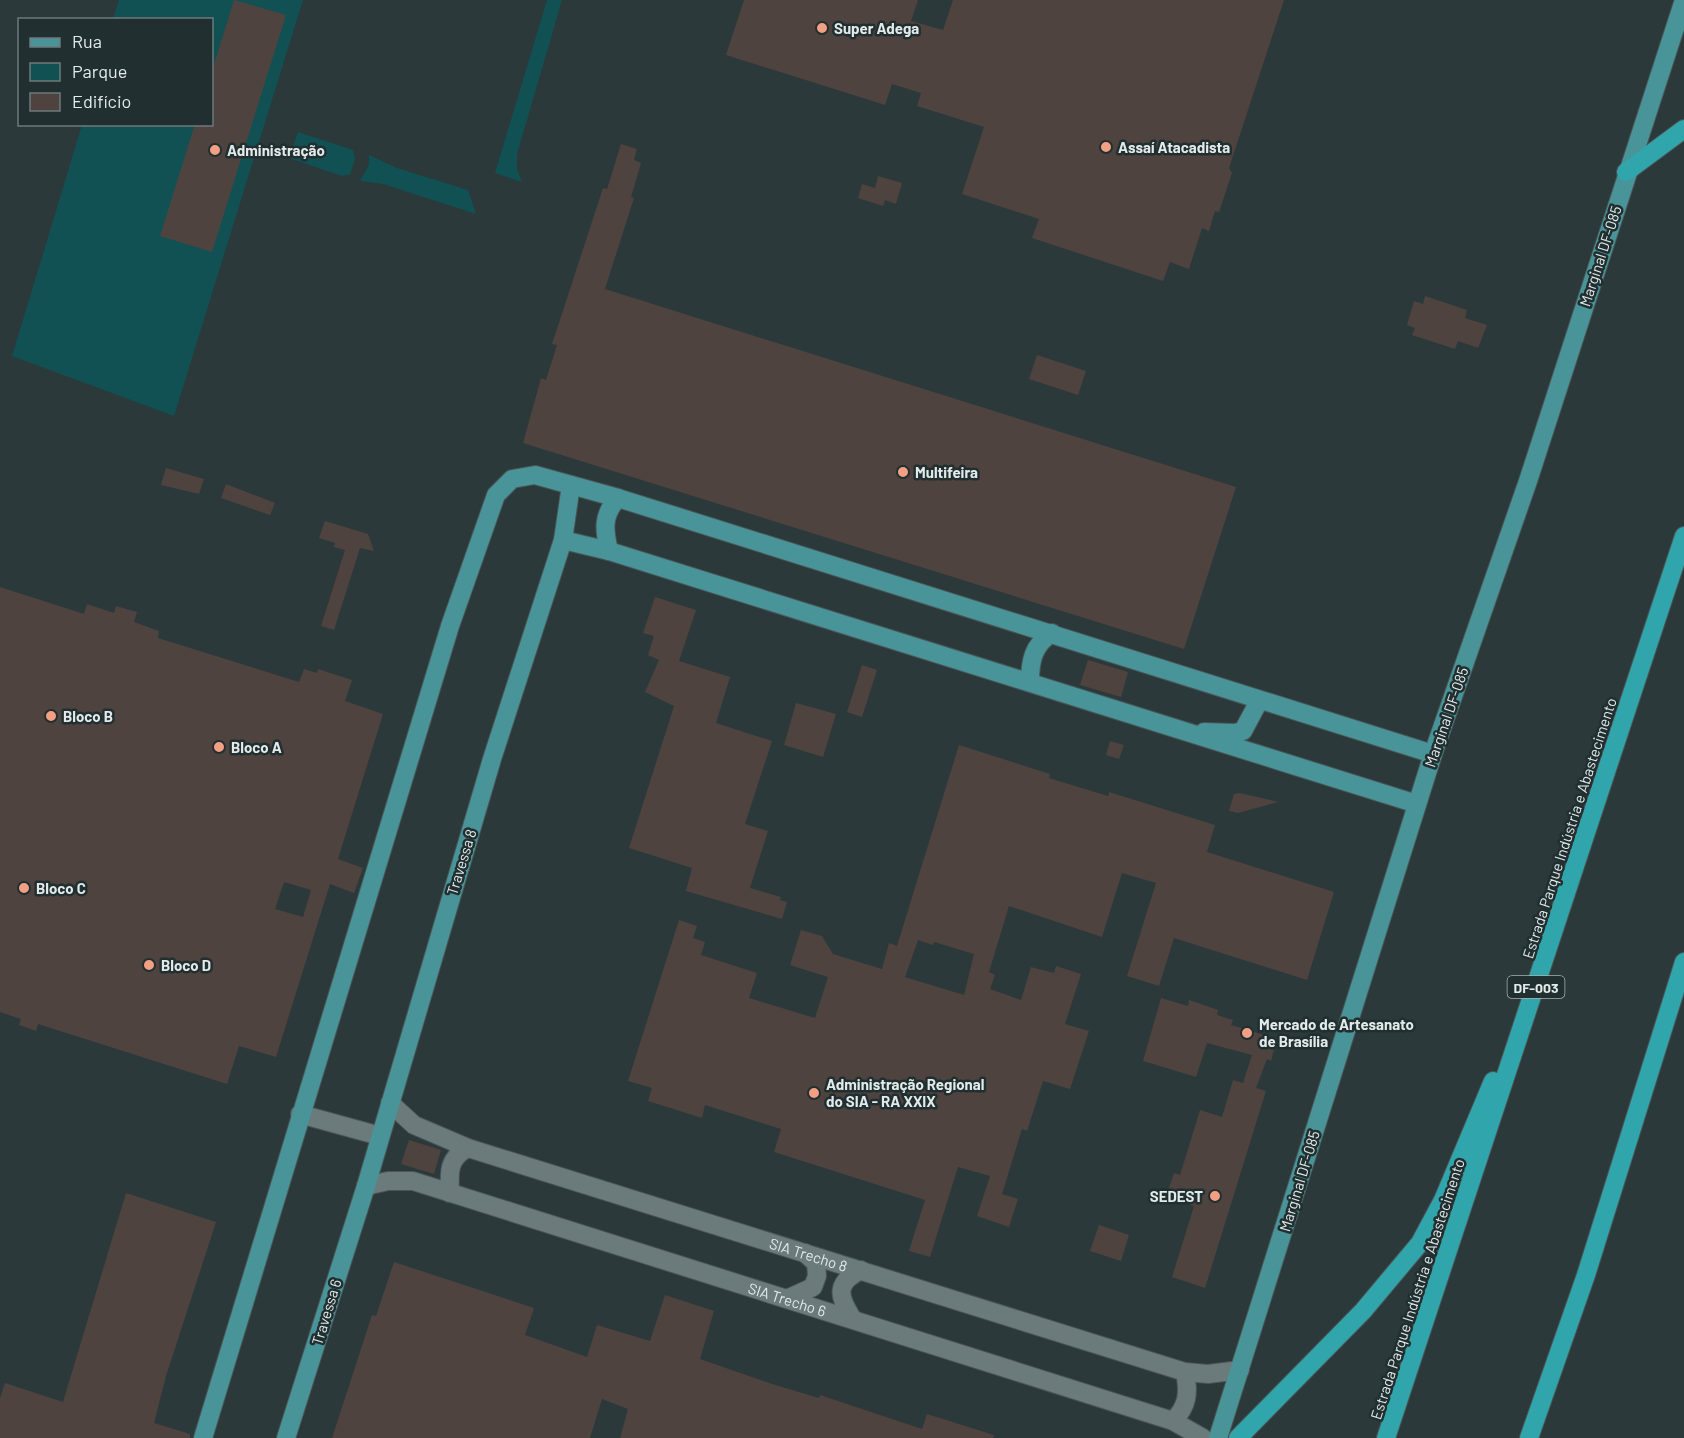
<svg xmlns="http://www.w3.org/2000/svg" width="1684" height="1438" font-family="Barlow,sans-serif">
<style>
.green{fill:#115154}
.building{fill:#4f433f;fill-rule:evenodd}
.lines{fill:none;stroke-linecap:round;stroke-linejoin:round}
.minor-casing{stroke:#495556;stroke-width:20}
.major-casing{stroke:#495556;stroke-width:20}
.highway-casing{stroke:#495556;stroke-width:20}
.minor{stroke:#6b7b7c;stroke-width:18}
.major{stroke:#489498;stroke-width:18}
.highway{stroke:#30a5ab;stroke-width:18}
.poi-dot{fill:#f39f84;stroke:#212f30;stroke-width:2}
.labels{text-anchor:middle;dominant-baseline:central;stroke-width:5;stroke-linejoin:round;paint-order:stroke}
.shield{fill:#212f30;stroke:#a8b2b3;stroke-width:1.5}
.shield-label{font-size:14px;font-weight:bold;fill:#e2eaeb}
.poi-label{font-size:15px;font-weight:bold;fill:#e2eaeb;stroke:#212f30;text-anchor:start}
.street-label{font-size:15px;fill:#e2eaeb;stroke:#212f30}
</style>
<rect width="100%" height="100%" fill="#2b393a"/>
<g class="green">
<polygon points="119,0 303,0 174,416 12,356 82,125 212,124 212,20 113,19"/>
<polygon points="547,0 562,0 517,154 517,169 522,182 495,173"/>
<polygon points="298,132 353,150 355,159 350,174 342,176 289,158"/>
<polygon points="369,155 397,168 468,190 476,214 383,184 360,181 369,165"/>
</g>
<g class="building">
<polygon points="234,0 286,15 212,252 160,236 195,124 212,124 212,71"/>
<polygon points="744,0 918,0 911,21 943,30 953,0 1284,0 1229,168 1232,173 1219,212 1215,211 1209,231 1202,228 1189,269 1170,262 1163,281 1032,238 1039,219 962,194 984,127 917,106 921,93 892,84 885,105 726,55"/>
<polygon points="621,144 637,149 634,160 641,163 631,197 634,198 605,289 1236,487 1184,649 523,443 541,378 546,380 557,345 552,344 557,329 603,188 607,189"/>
<polygon points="878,176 902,183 896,204 885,200 883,206 858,198 862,184 875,188"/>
<polygon points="1425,296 1467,310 1465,318 1487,325 1478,348 1458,341 1455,349 1412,335 1415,328 1407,325 1414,301 1423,304"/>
<polygon points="1037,355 1086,371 1078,395 1029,379"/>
<polygon points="166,468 204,479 199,494 161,485"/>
<polygon points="226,484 275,503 270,515 221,498"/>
<polygon points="325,521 368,534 374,551 360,548 334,630 321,626 345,550 334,547 335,543 319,538"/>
<path d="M 0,587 L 84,614 L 87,604 L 114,613 L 116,606 L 137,612 L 134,622 L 159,631 L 158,638 L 299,682 L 304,669 L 317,673 L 318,669 L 352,680 L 345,701 L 383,714 L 338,859 L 363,868 L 354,893 L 330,884 L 276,1057 L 239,1046 L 227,1084 L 38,1024 L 36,1031 L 19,1025 L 21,1019 L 0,1012 ZM 284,882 L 311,890 L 303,917 L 275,909 Z"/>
<polygon points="655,597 696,610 679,661 730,677 716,723 772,741 745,824 768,831 750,888 781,897 780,900 787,902 782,919 686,891 692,868 629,848 674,706 645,692 659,660 648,655 654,636 643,633"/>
<polygon points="1088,660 1128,672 1121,697 1080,685"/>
<polygon points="862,665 877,670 862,717 847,712"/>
<polygon points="796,703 836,714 823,757 784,745"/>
<polygon points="1110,741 1124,745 1119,759 1106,755"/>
<path d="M 959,745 L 1050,774 L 1049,778 L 1108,796 L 1109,792 L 1215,825 L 1207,852 L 1334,892 L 1307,980 L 1174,938 L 1159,986 L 1127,976 L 1156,883 L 1122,873 L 1102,937 L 1009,906 L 989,972 L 995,975 L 990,989 L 1021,1000 L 1031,967 L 1054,973 L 1056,966 L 1081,974 L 1065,1024 L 1089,1031 L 1070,1089 L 1043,1081 L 1027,1131 L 1022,1129 L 1002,1194 L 1018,1199 L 1009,1227 L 977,1216 L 990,1176 L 958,1167 L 930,1257 L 909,1251 L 925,1200 L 774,1152 L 781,1129 L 705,1105 L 702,1118 L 648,1101 L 652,1088 L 628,1081 L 679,920 L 697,926 L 693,938 L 705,942 L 701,955 L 757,973 L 749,998 L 815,1018 L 828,977 L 790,965 L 801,930 L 822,936 L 833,954 L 882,969 L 889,943 L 897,946 ZM 918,940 L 933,945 L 934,942 L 974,954 L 964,995 L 905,977 Z"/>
<polygon points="1240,793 1278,802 1238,813 1229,811 1234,794"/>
<polygon points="1161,998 1188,1006 1189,1000 1218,1010 1217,1015 1233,1020 1231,1025 1277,1039 1271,1061 1267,1059 1256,1088 1266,1091 1205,1288 1172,1277 1194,1206 1166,1197 1174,1173 1180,1175 1200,1110 1222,1117 1233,1080 1243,1083 1252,1055 1207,1043 1196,1077 1143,1061"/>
<polygon points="409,1140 441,1150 434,1174 401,1164"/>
<polygon points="126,1193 216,1222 166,1376 154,1423 190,1434 190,1438 0,1438 0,1398 5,1383 63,1402"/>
<polygon points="1099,1225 1129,1235 1121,1261 1090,1251"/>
<polygon points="394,1262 534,1308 525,1335 587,1357 597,1325 650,1341 665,1295 714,1311 700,1359 769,1383 819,1398 820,1395 922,1429 927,1414 994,1435 993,1438 620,1438 628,1409 602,1399 590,1438 332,1438 372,1315 376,1316"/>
</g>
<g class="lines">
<g class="minor-casing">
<g id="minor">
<path id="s1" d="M 390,1103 L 414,1125 L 468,1148 L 1185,1372 L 1208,1374 L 1240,1370"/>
<polyline points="300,1114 380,1136"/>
<path id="s2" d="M 366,1186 L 388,1181 L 413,1181 L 1173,1421 L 1203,1438"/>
<path d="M 450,1193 C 449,1172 448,1158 468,1148"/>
<polyline points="789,1298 813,1287 817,1276 816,1263 805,1253"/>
<path d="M 852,1318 C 838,1296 835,1283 861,1270"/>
<path d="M 1173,1421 C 1188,1406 1189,1393 1185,1372"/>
</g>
</g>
<g class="major-casing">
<g id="major">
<polyline points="563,540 609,551 1417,804"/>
<path d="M 609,551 C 604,530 602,515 618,498"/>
<path d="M 1030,682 C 1030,661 1033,645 1052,633"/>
<polyline points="1204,732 1235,733 1243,731 1259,701"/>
<polyline points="203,1438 450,626 496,495 512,479 535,475 618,498 1433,754"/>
<polyline points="286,1438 366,1186 492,759 563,540 571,485"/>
<polyline points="1218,1438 1433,754 1528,481 1684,0"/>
</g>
</g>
<g class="highway-casing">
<g id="highway">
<polyline points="1626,172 1684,129"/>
<polyline points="1238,1438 1363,1311 1420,1243 1443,1200 1493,1081"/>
<polyline points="1386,1438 1684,536"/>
<polyline points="1529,1438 1586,1275 1684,962"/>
</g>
</g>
<use href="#minor" class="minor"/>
<use href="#major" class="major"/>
<use href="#highway" class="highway"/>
</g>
<g class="poi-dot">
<circle cx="822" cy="28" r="6"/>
<circle cx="1106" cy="147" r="6"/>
<circle cx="215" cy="150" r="6"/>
<circle cx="903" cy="472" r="6"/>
<circle cx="51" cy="716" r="6"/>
<circle cx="219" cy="747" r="6"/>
<circle cx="24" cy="888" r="6"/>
<circle cx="149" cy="965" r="6"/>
<circle cx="1247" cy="1033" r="6"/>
<circle cx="814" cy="1093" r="6"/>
<circle cx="1215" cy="1196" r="6"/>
</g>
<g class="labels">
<rect class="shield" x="1507.5" y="976" width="57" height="22" rx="4.5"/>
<g class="shield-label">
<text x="1536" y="987">DF-003</text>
</g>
<g class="poi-label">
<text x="834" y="28">Super Adega</text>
<text x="1118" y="147">Assaí Atacadista</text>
<text x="227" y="150">Administração</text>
<text x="915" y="472">Multifeira</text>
<text x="63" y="716">Bloco B</text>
<text x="231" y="747">Bloco A</text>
<text x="36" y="888">Bloco C</text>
<text x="161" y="965">Bloco D</text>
<text x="1259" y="1024">Mercado de Artesanato<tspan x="1259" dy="17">de Brasília</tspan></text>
<text x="826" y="1084">Administração Regional<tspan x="826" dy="17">do SIA - RA XXIX</tspan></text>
<text x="1203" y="1196" text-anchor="end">SEDEST</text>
</g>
<g class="street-label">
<text transform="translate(1600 256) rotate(-72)">Marginal DF-085</text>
<text transform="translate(1446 717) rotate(-71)">Marginal DF-085</text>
<text transform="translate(1569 828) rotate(-72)">Estrada Parque Indústria e Abastecimento</text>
<text transform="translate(461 862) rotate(-73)">Travessa 8</text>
<text transform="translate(1299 1181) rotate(-73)">Marginal DF-085</text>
<text stroke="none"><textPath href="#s1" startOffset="448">SIA Trecho 8</textPath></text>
<text transform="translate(1417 1289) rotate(-72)">Estrada Parque Indústria e Abastecimento</text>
<text stroke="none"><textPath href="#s2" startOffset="440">SIA Trecho 6</textPath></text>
<text transform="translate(326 1312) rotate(-73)">Travessa 6</text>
</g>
</g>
<rect x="18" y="18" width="195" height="108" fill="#212f30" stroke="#6e7a7b" stroke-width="1.5"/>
<rect x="30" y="38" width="30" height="9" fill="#489498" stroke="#6e7a7b" stroke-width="1.5"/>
<text x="72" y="48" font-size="18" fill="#e2eaeb">Rua</text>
<rect x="30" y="63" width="30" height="18" fill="#115154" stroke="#6e7a7b" stroke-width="1.5"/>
<text x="72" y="78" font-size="18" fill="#e2eaeb">Parque</text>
<rect x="30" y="93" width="30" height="18" fill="#4f433f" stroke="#6e7a7b" stroke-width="1.5"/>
<text x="72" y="108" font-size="18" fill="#e2eaeb">Edifício</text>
</svg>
